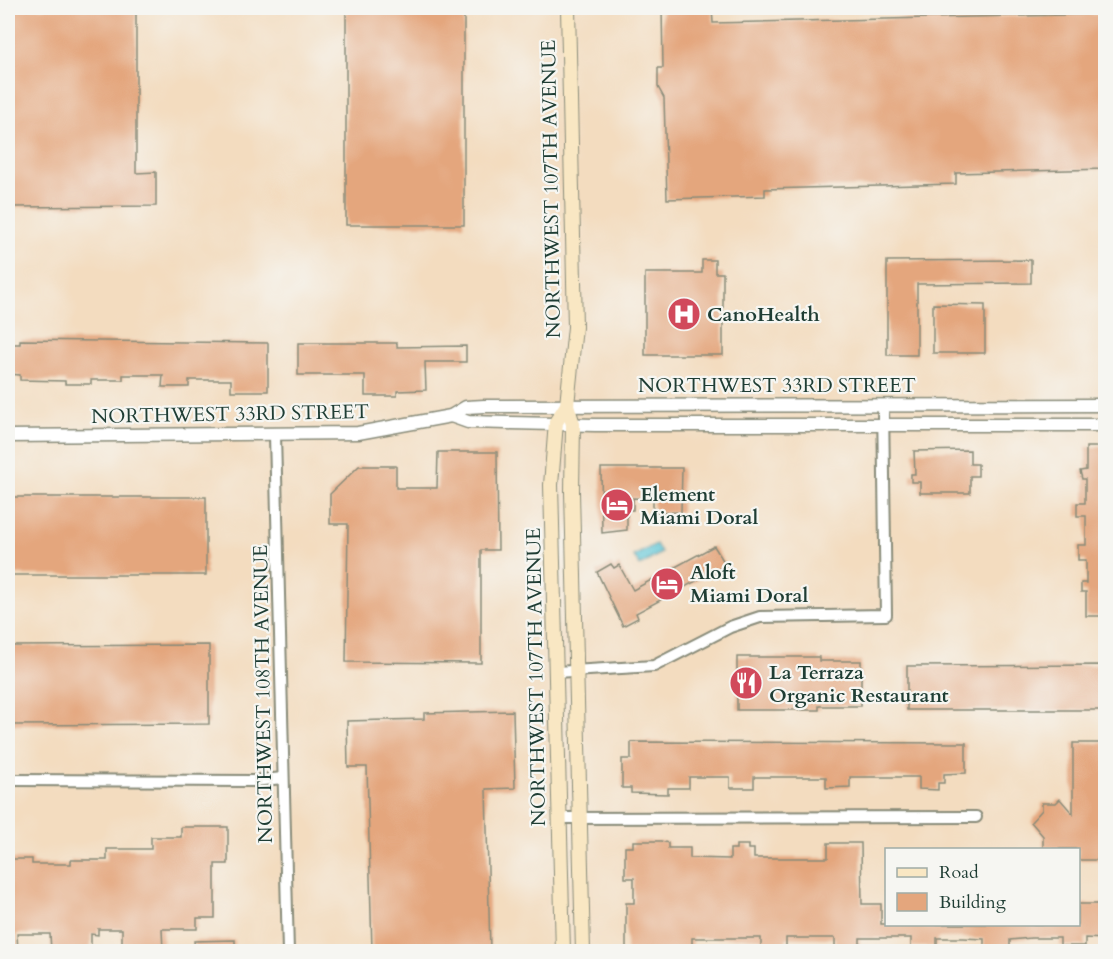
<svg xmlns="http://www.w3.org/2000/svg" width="1113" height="959" font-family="Cardo,serif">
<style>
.water{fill:#5bc5d6;stroke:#3d8185;stroke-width:1.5}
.building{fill:#e4a67d}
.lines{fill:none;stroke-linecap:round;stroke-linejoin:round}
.minor-casing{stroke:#898c7a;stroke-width:14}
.tertiary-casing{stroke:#898c7a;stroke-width:15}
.secondary-casing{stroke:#898c7a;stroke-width:16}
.minor{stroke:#fff;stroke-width:10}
.tertiary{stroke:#fff;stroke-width:12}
.secondary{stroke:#f9e7c3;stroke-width:14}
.labels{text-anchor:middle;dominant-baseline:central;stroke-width:4.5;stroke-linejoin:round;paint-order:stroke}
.street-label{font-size:20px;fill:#1f3d34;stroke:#f6f6f2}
.poi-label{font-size:20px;font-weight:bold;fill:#1f3d34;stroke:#f6f6f2;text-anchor:start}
</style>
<rect width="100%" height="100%" fill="#f6f6f2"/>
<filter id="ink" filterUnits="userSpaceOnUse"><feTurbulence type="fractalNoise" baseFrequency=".0167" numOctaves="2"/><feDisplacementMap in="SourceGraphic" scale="12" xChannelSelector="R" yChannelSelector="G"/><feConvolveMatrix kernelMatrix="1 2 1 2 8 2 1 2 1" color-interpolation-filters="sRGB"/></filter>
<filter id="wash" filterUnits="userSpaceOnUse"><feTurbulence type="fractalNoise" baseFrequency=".008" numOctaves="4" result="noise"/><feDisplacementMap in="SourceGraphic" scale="24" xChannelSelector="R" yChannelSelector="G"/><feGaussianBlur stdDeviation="1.35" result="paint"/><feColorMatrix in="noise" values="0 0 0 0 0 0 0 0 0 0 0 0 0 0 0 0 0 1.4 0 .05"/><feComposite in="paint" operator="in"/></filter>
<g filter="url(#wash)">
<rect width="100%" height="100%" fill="#f3dcbf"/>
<polygon class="water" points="656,544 661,553 640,566 634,556"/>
<g id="blocks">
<g class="building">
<polygon points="8,8 136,8 136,173 156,172 156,206 8,207"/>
<rect x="346" y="8" width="118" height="217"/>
<polygon points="662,8 712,8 713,23 1106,14 1106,169 956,173 956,184 765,189 765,196 667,199 664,98 658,87 658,68 663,68"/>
<polygon points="702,260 715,260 715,273 723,273 723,355 645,355 645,273 702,273"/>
<polygon points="1031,260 1031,283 917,284 917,355 887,355 887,261"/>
<polygon points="933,304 985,305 985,353 933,353"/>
<polygon points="20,340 268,343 268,391 231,391 231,380 189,380 189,387 162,387 163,375 123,375 123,380 91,380 91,384 65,384 65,381 20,380 20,375 8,374 8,344 20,344"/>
<polygon points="298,343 397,343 397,347 466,346 466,362 425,362 426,390 397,391 397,396 365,396 365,375 298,375"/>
<polygon points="1086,447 1106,447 1106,616 1086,616 1086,592 1081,592 1081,583 1086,583 1086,560 1078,560 1078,545 1086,545 1086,516 1077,516 1077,503 1085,503 1085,479 1082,479 1080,471 1086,470"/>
<polygon points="970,450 970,464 978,464 978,476 970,476 970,493 920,493 920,482 911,482 911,474 915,474 914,451"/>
<polygon points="438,452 497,452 498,550 481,550 481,663 346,662 348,524 330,524 330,494 359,466 396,466 396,488 437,488"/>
<polygon points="601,468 682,468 681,512 653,513 653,499 633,498 633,510 627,510 627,530 602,533"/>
<rect x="8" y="497" width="198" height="78"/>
<polygon points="714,546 726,565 636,613 638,618 623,626 597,572 611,564 614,568 619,565 633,590"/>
<polygon points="209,645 209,724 8,725 8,646"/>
<polygon points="737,657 819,657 819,661 861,661 861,706 819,706 819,710 737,710"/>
<polygon points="1106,665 1106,710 907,710 907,666"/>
<polygon points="513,711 515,788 486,789 490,951 372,951 367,767 348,767 347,721 424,719 424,713"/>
<polygon points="631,742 966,743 966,773 944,774 944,783 938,783 938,790 919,789 919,777 850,777 850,787 826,788 826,777 754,777 754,788 730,788 730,777 689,777 689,788 668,788 668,794 631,793 631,788 622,788 622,759 631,759"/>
<polygon points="1073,743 1106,743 1106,860 1078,860 1078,849 1043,849 1043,836 1031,822 1042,810 1042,803 1056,803 1060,799 1073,814"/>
<polygon points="181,827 228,827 228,864 215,864 215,918 197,918 197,929 162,929 163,951 122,951 122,929 98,929 98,935 91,934 91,951 51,951 50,934 17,934 18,951 8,951 8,859 32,859 32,864 71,864 71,860 107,860 107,849 151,849 151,837 181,837"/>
<polygon points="633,841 661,841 668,843 668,848 690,848 690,858 730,859 730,849 736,849 736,845 748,845 748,849 754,849 754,858 828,858 828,843 861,843 862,904 881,904 881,924 1078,924 1078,904 1106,904 1106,939 1085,938 1085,946 1060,946 1060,938 1031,938 1010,940 1010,949 984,949 984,939 963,938 937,938 937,947 911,947 911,938 860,938 860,947 835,947 835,938 786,938 786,947 761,947 761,938 692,938 692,951 626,951 626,903 634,903 634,878 625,878 625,847 633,847"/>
<polygon points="235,940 235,951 195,951 194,941"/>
</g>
</g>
</g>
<g filter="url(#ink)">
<use href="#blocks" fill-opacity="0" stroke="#898c7a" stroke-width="1.5"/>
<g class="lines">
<g class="minor-casing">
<g id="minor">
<polyline points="275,435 288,952"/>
<polyline points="556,672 654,666 730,627 760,617 886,615 883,405"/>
<polyline points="8,780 253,781 283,778"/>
<polyline points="559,818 976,817"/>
</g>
</g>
<g class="tertiary-casing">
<g id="tertiary">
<polyline points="451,416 468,422 595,425 1106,425"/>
<polyline points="8,436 358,433 451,416 466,407 484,406 1106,405"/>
</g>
</g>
<g class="secondary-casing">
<g id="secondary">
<polyline points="567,405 573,424 572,492 583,952"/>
<polyline points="563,952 551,485 556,422 567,405 575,327 568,8"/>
</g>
</g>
<use href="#minor" class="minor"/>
<use href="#tertiary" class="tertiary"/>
<use href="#secondary" class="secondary"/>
</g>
</g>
<defs>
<g id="hospital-disc" transform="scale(1.725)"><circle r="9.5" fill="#d1495b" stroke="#f6f6f2"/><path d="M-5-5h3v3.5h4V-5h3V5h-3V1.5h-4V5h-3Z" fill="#fff"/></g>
<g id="hotel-disc" transform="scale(1.725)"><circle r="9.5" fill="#d1495b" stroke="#f6f6f2"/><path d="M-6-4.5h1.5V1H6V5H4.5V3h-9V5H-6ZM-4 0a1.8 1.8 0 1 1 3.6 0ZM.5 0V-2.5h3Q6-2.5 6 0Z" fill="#fff"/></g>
<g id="restaurant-disc" transform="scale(1.725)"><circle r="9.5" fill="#d1495b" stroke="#f6f6f2"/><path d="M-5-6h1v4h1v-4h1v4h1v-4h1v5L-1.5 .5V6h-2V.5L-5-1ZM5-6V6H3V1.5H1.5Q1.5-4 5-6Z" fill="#fff"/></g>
</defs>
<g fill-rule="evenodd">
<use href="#hospital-disc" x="684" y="314"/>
<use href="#hotel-disc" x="617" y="505"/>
<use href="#hotel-disc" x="667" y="584"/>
<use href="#restaurant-disc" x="746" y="683"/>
</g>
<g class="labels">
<g class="street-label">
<text transform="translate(551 189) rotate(-91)">NORTHWEST 107TH AVENUE</text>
<text x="777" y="385">NORTHWEST 33RD STREET</text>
<text transform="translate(230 414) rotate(-1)">NORTHWEST 33RD STREET</text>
<text transform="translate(536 677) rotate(-91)">NORTHWEST 107TH AVENUE</text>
<text transform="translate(263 694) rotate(-91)">NORTHWEST 108TH AVENUE</text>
</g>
<g class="poi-label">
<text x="707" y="314">CanoHealth</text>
<text x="640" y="494">Element<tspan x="640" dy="23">Miami Doral</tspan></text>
<text x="690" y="572">Aloft<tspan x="690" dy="23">Miami Doral</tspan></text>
<text x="769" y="672">La Terraza<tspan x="769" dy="23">Organic Restaurant</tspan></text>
</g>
</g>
<rect width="1113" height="959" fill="none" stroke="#f6f6f2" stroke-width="30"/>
<rect x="885" y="848" width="195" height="78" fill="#f6f6f2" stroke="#a0aca6" stroke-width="1.5"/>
<rect x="897" y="868" width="30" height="9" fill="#f9e7c3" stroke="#a0aca6" stroke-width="1.5"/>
<text x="939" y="878" font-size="18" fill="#1f3d34">Road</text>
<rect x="897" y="893" width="30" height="18" fill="#e4a67d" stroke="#a0aca6" stroke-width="1.5"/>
<text x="939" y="908" font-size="18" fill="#1f3d34">Building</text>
</svg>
